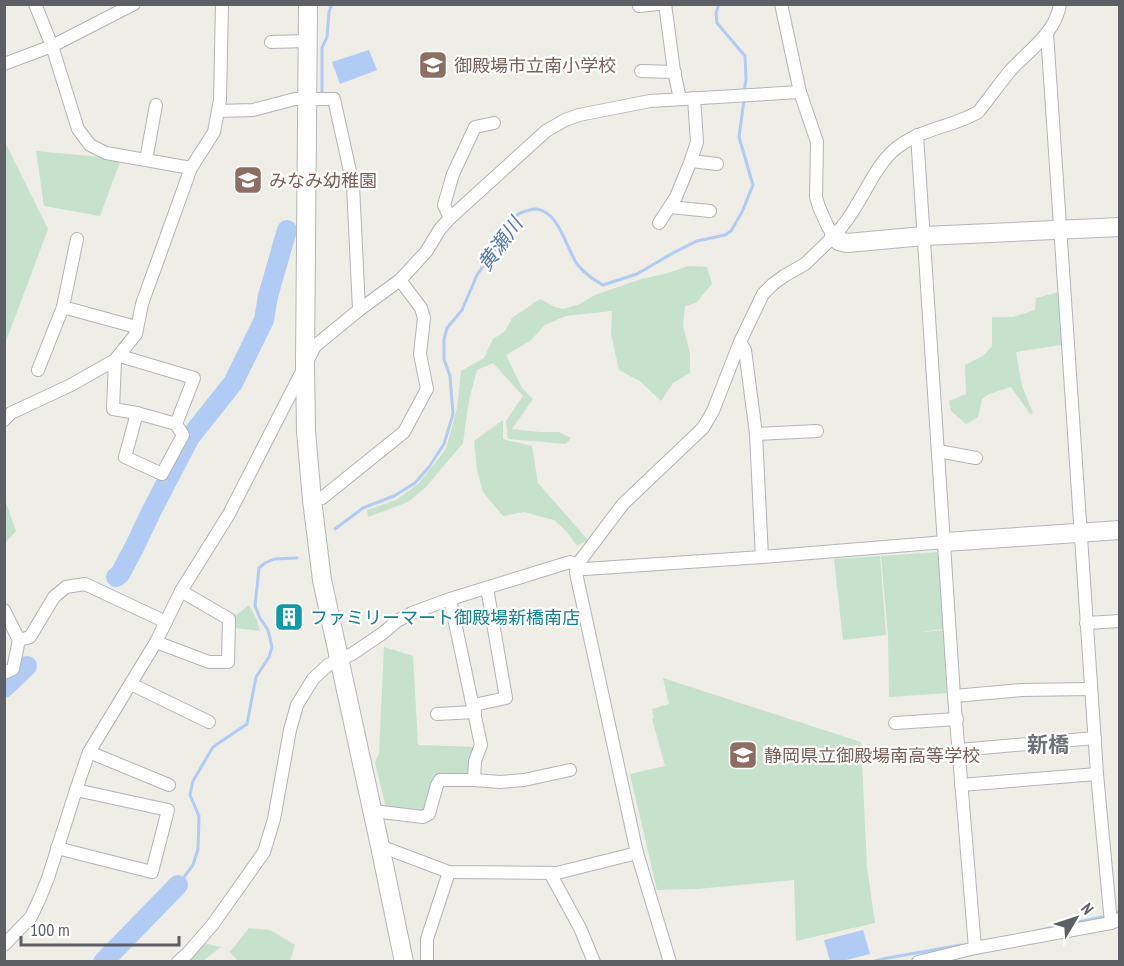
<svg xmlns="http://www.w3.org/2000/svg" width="1124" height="966" font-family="'PT Sans Narrow','Noto Sans JP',sans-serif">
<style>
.green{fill:#c6e2ca}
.water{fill:#b0ccf4}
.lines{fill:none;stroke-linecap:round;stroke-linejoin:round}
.stream{stroke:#b0ccf4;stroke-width:3}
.river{stroke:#b0ccf4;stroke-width:20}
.street-casing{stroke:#b3b4b9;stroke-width:14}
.secondary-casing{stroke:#b4b6bb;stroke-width:20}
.street{stroke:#fff;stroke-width:12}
.secondary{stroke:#fff;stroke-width:18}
.labels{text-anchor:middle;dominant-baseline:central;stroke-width:4.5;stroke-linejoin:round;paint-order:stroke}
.education-label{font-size:18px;fill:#785e54;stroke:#fff;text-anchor:start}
.culture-label{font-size:18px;fill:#0d838f;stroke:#fff;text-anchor:start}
.water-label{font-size:20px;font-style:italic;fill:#5575b4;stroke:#fff}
.quarter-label{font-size:21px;font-weight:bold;fill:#6f7176;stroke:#fff}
</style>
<rect width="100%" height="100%" fill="#eeede6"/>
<g class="green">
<polygon points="5,142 48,229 5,344 4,142"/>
<polygon points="36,151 121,159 100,216 44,206"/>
<polygon points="689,266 707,267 712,284 696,303 685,306 683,326 690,354 690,373 673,383 661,401 641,382 619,370 611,334 612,311 566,316 545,325 530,341 506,355 522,388 533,399 512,429 540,432 559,432 571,438 566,444 508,439 506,421 523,396 493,363 477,370 469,400 463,443 426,487 408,502 368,517 367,510 396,500 419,483 446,449 457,408 461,371 484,358 493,339 505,331 512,318 540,299 555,307 563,309 580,304 595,295 641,279 664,274"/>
<polygon points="1059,292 1061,345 1016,352 1022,386 1033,413 1030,414 1011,387 989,394 982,399 978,417 966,424 951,411 949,401 966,394 965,365 983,356 992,346 992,317 1013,317 1035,310 1036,298"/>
<polygon points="503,420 503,439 532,446 538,483 588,540 577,546 566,531 554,520 524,512 503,516 483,492 477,470 474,441"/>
<polygon points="5,500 16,531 5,543 4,543"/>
<polygon points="938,552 944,629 913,633 944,630 949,693 889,697 888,636 881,556"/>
<polygon points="880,556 886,635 843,640 834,559"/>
<polygon points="249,605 257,620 260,631 235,628 235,616"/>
<polygon points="384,647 413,656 418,745 475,747 468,777 437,785 427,813 386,808 375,762 379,754"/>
<polygon points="663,678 861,742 867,867 875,923 796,941 794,880 697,889 657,890 630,774 665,766 652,719 654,718 652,709 669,704"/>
<polygon points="249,928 270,930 295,945 290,961 238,961 230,952"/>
<polygon points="204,943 221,947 203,961 186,962"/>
</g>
<g class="water">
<polygon points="369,50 377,70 340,84 332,62"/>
<polygon points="863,930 870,954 842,961 830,961 824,940"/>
</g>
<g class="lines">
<g class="stream">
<polyline points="719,4 716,13 717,23 745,56 746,79 744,93"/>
<polyline points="322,91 322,48 327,37 329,12 332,4"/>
<path d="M 335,529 L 363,508 L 394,496 L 415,483 L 429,467 L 444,444 L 453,414 L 450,376 L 444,359 L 444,339 L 447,328 L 462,310 L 477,275 L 509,229 L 518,214 C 523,212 531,209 536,209 C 559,211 566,248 577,264 C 585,274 593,279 603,285 L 637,274 L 673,253 L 697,241 L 725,235 L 731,231 L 742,212 L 753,185 L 739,137 L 744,100"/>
<polyline points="178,885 193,865 198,849 199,816 190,795 193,781 213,747 247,724 256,677 269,657 272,647 268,630 260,618 255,606 259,568 265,563 274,559 297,558"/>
<polyline points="1118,912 1120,911"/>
<polyline points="1036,931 1102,917"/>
<polyline points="872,962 882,959 961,945"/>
</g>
<g class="river">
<polyline points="116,577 120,574 134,548 152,510 190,437 233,383 264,320 268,296 287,230"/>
<polyline points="4,688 27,666"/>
<polyline points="103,962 178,885"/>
</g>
<g class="street-casing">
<g id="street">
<polyline points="35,4 52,46 78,129 90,145 106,153 191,168"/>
<polyline points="665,4 674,71 680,99"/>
<polyline points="639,6 658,4"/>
<polyline points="1047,33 1097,774 1111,923"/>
<polyline points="271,42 307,41"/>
<polyline points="4,64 52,46 134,4"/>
<polyline points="641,71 675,72"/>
<polyline points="218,111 253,110 295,99 334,99 353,185 359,310"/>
<polyline points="917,135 954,696 975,948"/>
<polyline points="146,160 156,105"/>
<polyline points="691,161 717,164"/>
<polyline points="670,207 710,211"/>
<polyline points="450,218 444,205 453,174 475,127 494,123"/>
<polyline points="659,223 676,197 690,163 697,142 694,98"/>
<path d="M 834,236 C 842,227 850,217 856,206 C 870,184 880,158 902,144 C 925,128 955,126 978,112 C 989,99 999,84 1010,71 C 1028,51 1056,33 1060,4"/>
<polyline points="63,307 136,327"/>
<polyline points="740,342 745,350 756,434 762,557"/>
<polyline points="120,356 194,378 176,424 183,435 162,474 125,457 137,413"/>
<polyline points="115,360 113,409 137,413 176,424"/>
<polyline points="38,370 63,307 77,239"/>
<polyline points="4,420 11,413 71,385 115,360 136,334 142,304 191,168 214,132 220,100 222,4"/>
<polyline points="756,434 817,431"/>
<polyline points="938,451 976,458"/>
<polyline points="312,500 322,498 404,432 427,389 420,354 424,318 421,308 400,280"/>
<polyline points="450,599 481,745 475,761 474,780"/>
<polyline points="4,610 19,640"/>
<polyline points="1086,623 1120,621"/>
<polyline points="156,642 209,662 228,662 229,619 181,591"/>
<polyline points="4,673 13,669 19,640 30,637 54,597 66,587 85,584 166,622"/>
<polyline points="131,684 209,722"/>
<polyline points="954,696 1022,690 1091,689"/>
<polyline points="474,705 506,698 487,588"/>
<polyline points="437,714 475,712"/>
<polyline points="895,723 957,719"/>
<polyline points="959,750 1095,738"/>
<polyline points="89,752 169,785"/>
<polyline points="961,785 1097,774"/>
<polyline points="373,811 423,817 429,814 437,785 440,780 474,780 500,782 524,780 570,770"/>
<polyline points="380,846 449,872 557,873 637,853"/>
<polyline points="57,848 152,872 168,810 76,790"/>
<polyline points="550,873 580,928 594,962"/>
<polyline points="4,945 31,917 40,898 48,878 76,790 89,752 156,642 181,591 229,514 315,346 359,310 400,280 426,252 440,229 450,218 546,131 565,120 579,115 650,101 800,92"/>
<polyline points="178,962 188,953 213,924 264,852 274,819 290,730 297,705 313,679 328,665 352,654 383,633 397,621 412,613 450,599 570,562 585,569 762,557 945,542"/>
<polyline points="427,962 427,939 449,872"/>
<polyline points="670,962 637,853 576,573 577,565 623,504 703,428 713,411 740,342 763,294 773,284 784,276 805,264 834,236 828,227 819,207 816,197 817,142 800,92 781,4"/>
<polyline points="918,962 975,948 1111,923 1120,919"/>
</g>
</g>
<g class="secondary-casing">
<g id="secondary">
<polyline points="308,4 305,364 306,431 312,500 322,580 380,846 404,962"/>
<polyline points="834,236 839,241 847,243 924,236 1120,227"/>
<polyline points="945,542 1120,530"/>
</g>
</g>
<use href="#street" class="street"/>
<use href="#secondary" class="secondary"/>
</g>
<defs>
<g id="school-square" transform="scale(1.5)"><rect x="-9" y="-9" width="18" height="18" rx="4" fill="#8d6e63" stroke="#fff"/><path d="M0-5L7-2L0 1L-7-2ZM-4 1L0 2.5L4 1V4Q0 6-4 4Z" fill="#fff"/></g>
<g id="building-square" transform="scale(1.5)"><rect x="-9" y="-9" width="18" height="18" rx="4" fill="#0f9aa8" stroke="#fff"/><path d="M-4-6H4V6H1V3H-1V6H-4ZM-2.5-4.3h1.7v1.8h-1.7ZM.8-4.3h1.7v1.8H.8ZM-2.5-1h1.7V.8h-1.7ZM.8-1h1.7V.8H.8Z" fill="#fff"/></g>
</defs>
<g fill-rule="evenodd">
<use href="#school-square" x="433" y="65"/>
<use href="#school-square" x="248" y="180"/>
<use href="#building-square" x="289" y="617"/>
<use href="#school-square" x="743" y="755"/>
</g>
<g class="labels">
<g class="education-label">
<text x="454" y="65">御殿場市立南小学校</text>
<text x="269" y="180">みなみ幼稚園</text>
<text x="764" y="755">静岡県立御殿場南高等学校</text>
</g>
<g class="culture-label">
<text x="310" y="617">ファミリーマート御殿場新橋南店</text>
</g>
<g class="water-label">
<text transform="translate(500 244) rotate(-54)">黄瀬川</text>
</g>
<g class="quarter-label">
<text x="1048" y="744">新橋</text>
</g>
</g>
<rect width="1124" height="966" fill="none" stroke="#5d5f64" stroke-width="12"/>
<g transform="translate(1076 918) rotate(51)" stroke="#ffffff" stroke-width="4.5" paint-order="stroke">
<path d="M0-4.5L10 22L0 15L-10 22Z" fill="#5d5f64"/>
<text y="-9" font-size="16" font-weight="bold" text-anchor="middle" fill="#5d5f64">N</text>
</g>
<path d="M21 936v9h158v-9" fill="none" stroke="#5d5f64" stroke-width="3"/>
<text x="30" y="936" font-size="18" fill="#5d5f64" stroke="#ffffff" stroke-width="4.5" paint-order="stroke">100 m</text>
</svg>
